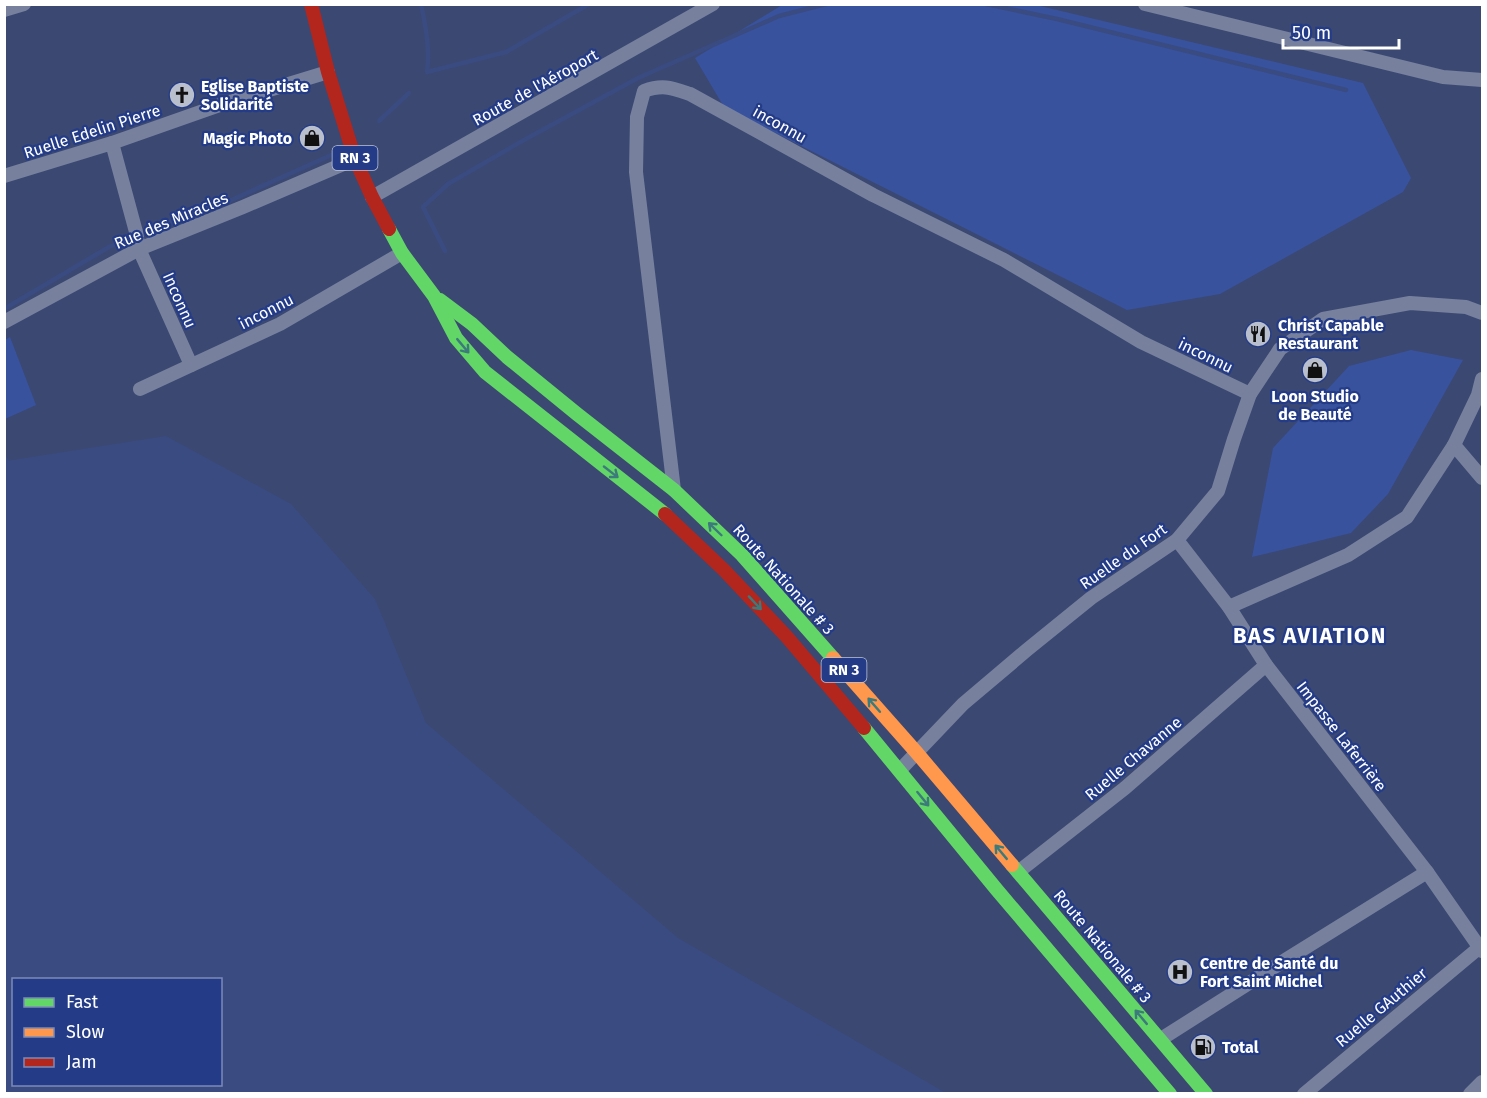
<svg xmlns="http://www.w3.org/2000/svg" width="1487" height="1098" font-family="'Fira Sans',sans-serif">
	<style>
		.green { fill: #38529e }
		.water { fill: #394b81; fill-rule: evenodd }
		.lines { fill: none; stroke-linecap: round; stroke-linejoin: round }
		.stream { stroke: #394b81; stroke-width: 4.5 }
		.street { stroke: #77819e; stroke-width: 14 }
		.fast { stroke: #63d668; stroke-width: 14 }
		.slow { stroke: #ff974d; stroke-width: 14 }
		.jam { stroke: #b3261e; stroke-width: 14 }
		.oneway { stroke: #3d7a7b }
		.labels { text-anchor: middle; stroke-width: 4.5; stroke-linejoin: round; paint-order: stroke }
		.shield { fill: #243c88; stroke: #bdc4db; stroke-width: 1.5 }
		.shield-label { font-size: 15px; font-weight: bold; fill: #fff }
		.poi-label { font-size: 16px; font-weight: bold; fill: #fff; stroke: #243c88; text-anchor: start }
		.street-label { font-size: 16px; fill: #fff; stroke: #243c88 }
		.district-label { font-size: 22px; font-weight: bold; letter-spacing: 1.5px; fill: #fff; stroke: #243c88 }
	</style>
	<rect width="100%" height="100%" fill="#3b4872"/>
	<!-- green -->
	<g class="green">
		<polygon points="782,5 1036,5 1363,83 1411,178 1403,192 1220,294 1127,310 724,107 695,58"/>
		<polygon points="10,337 36,405 5,419 5,340"/>
		<polygon points="1411,350 1463,360 1388,494 1351,533 1252,557 1273,448 1349,366"/>
	</g>
	<!-- water -->
	<path class="water" d="M166 436 291 504 375 599 426 723 678 938 946 1093H5V463L6 461ZM14 980H220V1084H14Z"/>
	<g class="lines">
		<!-- stream -->
		<g class="stream">
			<path d="M421 4C426 28 430 49 427 72L506 52 589 4"/>
			<polyline points="986,4 1057,19 1346,90"/>
			<polyline points="379,121 409,93"/>
			<polyline points="445,251 423,207 448,184 524,140 638,78 779,16 826,4"/>
			<polyline points="4,309 109,247 166,223 227,202 338,152"/>
			<polyline points="4,457 6,461"/>
		</g>
		<!-- street -->
		<g class="street">
			<polyline points="1145,4 1443,77 1482,80"/>
			<polyline points="4,10 24,4"/>
			<polyline points="112,143 136,232 139,249 191,365"/>
			<polyline points="4,176 112,143 220,105 328,72"/>
			<polyline points="372,197 713,4"/>
			<polyline points="4,322 139,249 243,207 355,159"/>
			<polyline points="140,389 280,324 402,253"/>
			<polyline points="1454,445 1482,478"/>
			<path d="M674 490 636 172 637 117 644 91C663 84 672 88 690 94L873 195 1004 260 1141 342 1250 394"/>
			<polyline points="1177,540 1229,607 1266,665 1427,872 1482,951"/>
			<polyline points="1229,607 1348,555 1407,517 1454,445 1478,395 1482,379"/>
			<polyline points="900,770 963,704 1028,649 1091,598 1177,540 1218,491 1234,439 1250,394 1280,349 1323,319 1410,303 1466,307 1482,313"/>
			<polyline points="1018,872 1125,788 1266,665"/>
			<polyline points="1161,1039 1287,959 1427,872"/>
			<polyline points="1304,1094 1480,947"/>
			<polyline points="1470,1094 1482,1082"/>
		</g>
		<!-- fast -->
		<g class="fast">
			<polyline points="389,229 402,253 434,296 456,338 485,372 665,514"/>
			<polyline points="440,300 472,324 507,357 577,414 674,490 742,555 833,658"/>
			<polyline points="864,728 997,890 1170,1094"/>
			<polyline points="1012,865 1206,1094"/>
		</g>
		<!-- slow -->
		<polyline class="slow" points="833,658 917,753 1012,865"/>
		<!-- jam -->
		<g class="jam">
			<polyline points="311,4 328,72 355,159 372,197 389,229"/>
			<polyline points="665,514 724,570 787,637 864,728"/>
		</g>
	</g>
	<!-- one-way arrows -->
	<defs><path id="oneway-shaft" d="M-6 0H5M1.5-3L5.5 0L1.5 3" fill="none" stroke-width="1.6" stroke-linecap="round" stroke-linejoin="round" transform="scale(1.5)"/></defs>
	<g class="oneway">
		<use href="#oneway-shaft" transform="translate(463 346) rotate(50)"/>
		<use href="#oneway-shaft" transform="translate(611 472) rotate(38)"/>
		<use href="#oneway-shaft" transform="translate(715 529) rotate(-136)"/>
		<use href="#oneway-shaft" transform="translate(755 603) rotate(47)"/>
		<use href="#oneway-shaft" transform="translate(874 705) rotate(-131)"/>
		<use href="#oneway-shaft" transform="translate(923 799) rotate(51)"/>
		<use href="#oneway-shaft" transform="translate(1001 852) rotate(-130)"/>
		<use href="#oneway-shaft" transform="translate(1141 1017) rotate(-130)"/>
	</g>
	<!-- icons -->
	<defs>
		<g id="church-disc" transform="scale(1.35)"><circle r="9.5" fill="#babfce" stroke="#243c88"/><path d="M-1.2-6h2.4v3.5h3.3v2.4h-3.3V6h-2.4V-.1h-3.3v-2.4h3.3Z" fill="#111"/></g>
		<g id="shop-disc" transform="scale(1.35)"><circle r="9.5" fill="#babfce" stroke="#243c88"/><path d="M-5-2.5h2.3a2.7 3.5 0 0 1 5.4 0H5L5.5 6h-11ZM-1.5-2.5h3a1.5 2.3 0 0 0-3 0Z" fill="#111"/></g>
		<g id="restaurant-disc" transform="scale(1.35)"><circle r="9.5" fill="#babfce" stroke="#243c88"/><path d="M-5-6h1v4h1v-4h1v4h1v-4h1v5L-1.5 .5V6h-2V.5L-5-1ZM5-6V6H3V1.5H1.5Q1.5-4 5-6Z" fill="#111"/></g>
		<g id="hospital-disc" transform="scale(1.35)"><circle r="9.5" fill="#babfce" stroke="#243c88"/><path d="M-5-5h3v3.5h4V-5h3V5h-3V1.5h-4V5h-3Z" fill="#111"/></g>
		<g id="fuel-disc" transform="scale(1.35)"><circle r="9.5" fill="#babfce" stroke="#243c88"/><path d="M-5.5-6h7V0h2V4h1.3V-2.5L3-4.5l.8-.8L6-3V5H2.5V1h-1V6h-7ZM-4.2-4.7v3.2H.2V-4.7Z" fill="#111"/></g>
	</defs>
	<g fill-rule="evenodd">
		<use href="#church-disc" x="182" y="95"/>
		<use href="#shop-disc" x="312" y="138"/>
		<use href="#restaurant-disc" x="1258" y="334"/>
		<use href="#shop-disc" x="1315" y="370"/>
		<use href="#hospital-disc" x="1180" y="972"/>
		<use href="#fuel-disc" x="1203" y="1047"/>
	</g>
	<g class="labels">
		<!-- shield labels -->
		<g class="shield">
			<rect x="332.5" y="146" width="45" height="24" rx="4.5"/>
			<rect x="821.5" y="658" width="45" height="24" rx="4.5"/>
		</g>
		<g class="shield-label">
			<text x="355" y="163">RN 3</text>
			<text x="844" y="675">RN 3</text>
		</g>
		<!-- poi labels -->
		<g class="poi-label">
			<text x="201" y="92">Eglise Baptiste<tspan x="201" dy="18">Solidarité</tspan></text>
			<text x="292" y="144" text-anchor="end">Magic Photo</text>
			<text x="1278" y="331">Christ Capable<tspan x="1278" dy="18">Restaurant</tspan></text>
			<text x="1315" y="402" text-anchor="middle">Loon Studio<tspan x="1315" dy="18">de Beauté</tspan></text>
			<text x="1200" y="969">Centre de Santé du<tspan x="1200" dy="18">Fort Saint Michel</tspan></text>
			<text x="1222" y="1053">Total</text>
		</g>
		<!-- street labels -->
		<g class="street-label">
			<text transform="translate(535 87) rotate(-29)" y="6">Route de l'Aéroport</text>
			<text transform="translate(780 124) rotate(29)" y="6">inconnu</text>
			<text transform="translate(92 131) rotate(-18)" y="6">Ruelle Edelin Pierre</text>
			<text transform="translate(171 220) rotate(-23)" y="6">Rue des Miracles</text>
			<text transform="translate(180 300) rotate(66)" y="6">Inconnu</text>
			<text transform="translate(266 311) rotate(-27)" y="6">inconnu</text>
			<text transform="translate(1206 355) rotate(26)" y="6">inconnu</text>
			<text transform="translate(1123 556) rotate(-35)" y="6">Ruelle du Fort</text>
			<text transform="translate(784 579) rotate(48)" y="6">Route Nationale # 3</text>
			<text transform="translate(1342 736) rotate(52)" y="6">Impasse Laferrière</text>
			<text transform="translate(1133 758) rotate(-40)" y="6">Ruelle Chavanne</text>
			<text transform="translate(1103 946) rotate(50)" y="6">Route Nationale # 3</text>
			<text transform="translate(1381 1007) rotate(-40)" y="6">Ruelle GAuthier</text>
		</g>
		<!-- district labels -->
		<g class="district-label">
			<text x="1310" y="643">BAS AVIATION</text>
		</g>
	</g>
	<!-- border -->
	<rect width="1487" height="1098" fill="none" stroke="#ffffff" stroke-width="12"/>
	<!-- legend -->
	<rect x="12" y="978" width="210" height="108" fill="#243c88" stroke="#7c8ab8" stroke-width="1.5"/>
	<rect x="24" y="998" width="30" height="9" fill="#63d668" stroke="#7c8ab8" stroke-width="1.5"/>
	<text x="66" y="1008" font-size="18" fill="#ffffff">Fast</text>
	<rect x="24" y="1028" width="30" height="9" fill="#ff974d" stroke="#7c8ab8" stroke-width="1.5"/>
	<text x="66" y="1038" font-size="18" fill="#ffffff">Slow</text>
	<rect x="24" y="1058" width="30" height="9" fill="#b3261e" stroke="#7c8ab8" stroke-width="1.5"/>
	<text x="66" y="1068" font-size="18" fill="#ffffff">Jam</text>
	<!-- scale -->
	<path d="M1283 39v9h116v-9" fill="none" stroke="#ffffff" stroke-width="3"/>
	<text x="1292" y="39" font-size="18" fill="#ffffff" stroke="#243c88" stroke-width="4.5" paint-order="stroke">50 m</text>
</svg>
